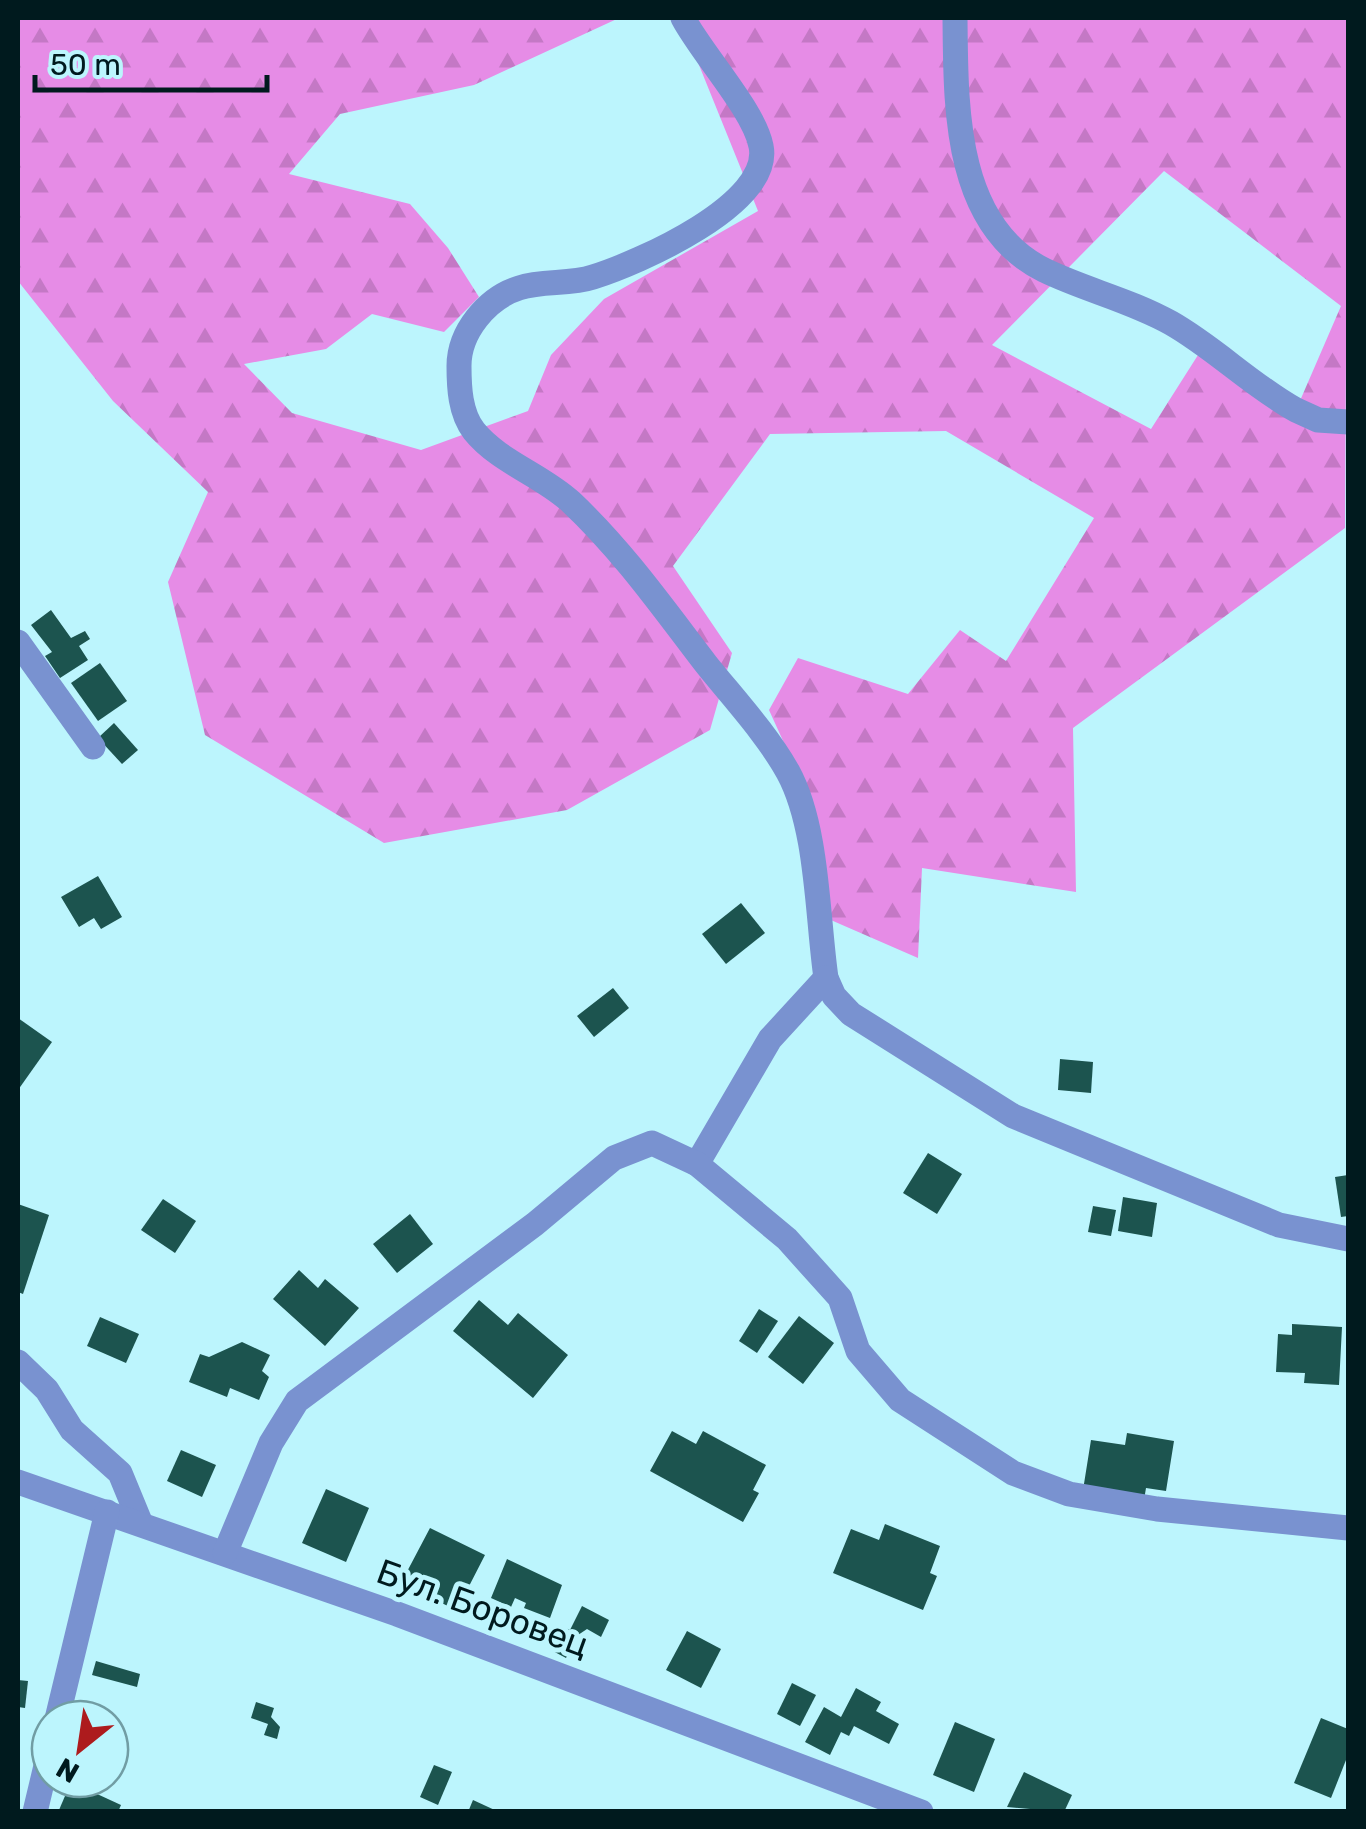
<svg xmlns="http://www.w3.org/2000/svg" width="1366" height="1829" font-family="Rubik,sans-serif">
	<style>
		.forest { fill: url(#forest-firs); fill-rule: evenodd }
		.building { fill: #1c544f }
		.lines { fill: none; stroke-linecap: round; stroke-linejoin: round }
		.minor { stroke: #7992d0; stroke-width: 25 }
		.labels { text-anchor: middle; stroke-width: 10; stroke-linejoin: round; paint-order: stroke }
		.street-label { font-size: 35px; fill: #001a1e; stroke: #bcf5fd }
	</style>
	<defs>
		<pattern id="forest-firs" width="22" height="20" patternUnits="userSpaceOnUse" patternTransform="scale(2.5)"><rect width="22" height="20" fill="#e68ce6"/><path d="M5 1l3.5 6h-7zM16 11l3.5 6h-7z" fill="#c478c5"/></pattern>
	</defs>
	<rect width="100%" height="100%" fill="#bcf5fd"/>
	<!-- forest -->
	<path class="forest" d="M18 18H619L474 85 340 114 289 174 410 204 448 248 479 297 444 332 372 314 326 349 244 364 292 413 421 450 528 411 551 355 604 299 758 211 680 18H1348L1345 528 1073 728 1076 892 922 868 918 958 817 914 799 776 769 710 798 658 908 694 960 630 1006 661 1094 518 946 431 770 434 673 566 732 653 710 730 567 810 384 843 205 735 168 582 208 492 113 401 18 281ZM1164 171 1341 306 1296 410 1205 344 1151 429 992 345Z"/>
	<!-- building -->
	<g class="building">
		<polygon points="51,610 71,638 85,631 90,639 79,646 88,660 60,678 45,656 52,652 31,625"/>
		<polygon points="100,663 127,701 98,721 71,683"/>
		<polygon points="114,723 138,750 122,764 98,738"/>
		<polygon points="98,876 122,917 101,929 94,918 79,927 61,897"/>
		<polygon points="741,903 765,933 726,964 702,934"/>
		<polygon points="613,988 629,1008 594,1037 577,1016"/>
		<polygon points="18,1018 52,1042 18,1090"/>
		<polygon points="1060,1059 1093,1062 1091,1093 1058,1090"/>
		<polygon points="928,1153 962,1174 937,1214 903,1193"/>
		<polygon points="1348,1175 1348,1216 1341,1217 1335,1177"/>
		<polygon points="1123,1197 1157,1203 1152,1237 1118,1231"/>
		<polygon points="163,1199 196,1221 175,1253 141,1230"/>
		<polygon points="18,1204 49,1215 23,1294 18,1292"/>
		<polygon points="1093,1206 1116,1210 1111,1236 1088,1232"/>
		<polygon points="410,1214 433,1244 397,1273 373,1244"/>
		<polygon points="299,1270 318,1288 325,1279 359,1308 325,1346 273,1299"/>
		<polygon points="479,1300 508,1325 518,1313 568,1355 533,1398 453,1331"/>
		<polygon points="759,1309 778,1321 757,1353 739,1341"/>
		<polygon points="799,1316 834,1343 803,1384 768,1357"/>
		<polygon points="100,1317 139,1334 126,1363 87,1346"/>
		<polygon points="1292,1324 1342,1327 1339,1385 1304,1383 1305,1373 1276,1372 1278,1334 1292,1335"/>
		<polygon points="242,1342 270,1355 262,1371 269,1377 259,1400 230,1388 227,1397 189,1382 200,1354 209,1357"/>
		<polygon points="672,1431 696,1444 703,1431 766,1465 753,1490 759,1493 743,1522 650,1471"/>
		<polygon points="1127,1433 1174,1441 1166,1491 1146,1488 1144,1500 1083,1490 1091,1440 1125,1445"/>
		<polygon points="181,1450 216,1465 202,1497 167,1481"/>
		<polygon points="326,1489 369,1508 346,1562 302,1543"/>
		<polygon points="885,1524 940,1546 930,1573 937,1576 923,1610 833,1573 851,1529 879,1540"/>
		<polygon points="430,1528 485,1555 466,1592 473,1596 464,1614 401,1583"/>
		<polygon points="507,1559 562,1585 550,1618 524,1608 526,1603 515,1598 511,1607 491,1598"/>
		<polygon points="582,1606 609,1620 601,1637 587,1629 578,1635 566,1658 549,1649 561,1626 570,1630"/>
		<polygon points="687,1631 721,1649 701,1688 666,1670"/>
		<polygon points="96,1661 140,1674 137,1687 92,1675"/>
		<polygon points="18,1680 28,1681 25,1708 18,1707"/>
		<polygon points="792,1683 816,1695 800,1726 777,1714"/>
		<polygon points="856,1688 881,1702 876,1711 899,1724 889,1744 854,1726 849,1736 841,1732 830,1755 805,1742 824,1707 841,1717"/>
		<polygon points="256,1702 274,1708 271,1717 280,1727 277,1739 264,1735 268,1724 251,1718"/>
		<polygon points="1321,1718 1348,1729 1348,1755 1331,1798 1294,1783"/>
		<polygon points="955,1722 995,1739 974,1792 933,1775"/>
		<polygon points="434,1765 452,1772 438,1805 420,1797"/>
		<polygon points="1024,1772 1072,1795 1064,1812 1007,1807"/>
		<polygon points="71,1782 121,1805 118,1812 59,1810"/>
		<polygon points="473,1800 499,1812 468,1812"/>
	</g>
	<g class="lines">
		<!-- minor -->
		<g class="minor">
			<path d="M683 18C702 54 754 110 761 146 773 204 638 263 593 277 569 285 543 280 519 288 487 298 459 332 459 366 459 387 460 413 474 431 499 462 542 475 571 502 623 551 663 608 706 664 734 699 766 733 788 772 818 827 817 915 826 978"/>
			<path d="M955 18C956 104 953 225 1044 270 1085 290 1130 300 1171 323 1215 348 1251 385 1296 410L1318 420 1348 422"/>
			<polyline points="18,642 93,747"/>
			<polyline points="697,1164 770,1039 826,978 834,996 851,1014 1013,1116 1279,1225 1348,1239"/>
			<polyline points="18,1362 47,1390 72,1430 120,1473 141,1524"/>
			<polyline points="18,1482 397,1614 921,1812"/>
			<polyline points="225,1553 271,1443 297,1401 535,1224 614,1158 652,1143 697,1164 787,1239 840,1298 858,1351 900,1400 1013,1473 1069,1494 1157,1509 1348,1528"/>
			<polyline points="57,1719 107,1512"/>
			<polyline points="35,1812 50,1749"/>
		</g>
	</g>
	<g class="labels">
		<!-- street labels -->
		<g class="street-label">
			<text transform="translate(483 1608) rotate(20)" y="12">Бул. Боровец</text>
		</g>
	</g>
	<!-- border -->
	<rect width="1366" height="1829" fill="none" stroke="#001a1e" stroke-width="40"/>
	<!-- north arrow -->
	<g transform="translate(80 1749) rotate(210)"><circle r="48" fill="#bcf5fd" stroke="#719da4" stroke-width="2.5"/>
	<path d="M0-8L18 38L0 25L-18 38Z" fill="#ad1b1d"/>
	<text y="-15" font-size="28" font-weight="bold" text-anchor="middle" fill="#001a1e">N</text>
	</g>
	<!-- scale -->
	<path d="M35 75v15h232v-15" fill="none" stroke="#001a1e" stroke-width="5"/>
	<text x="50" y="75" font-size="30" fill="#001a1e" stroke="#bcf5fd" stroke-width="8" paint-order="stroke">50 m</text>
</svg>
